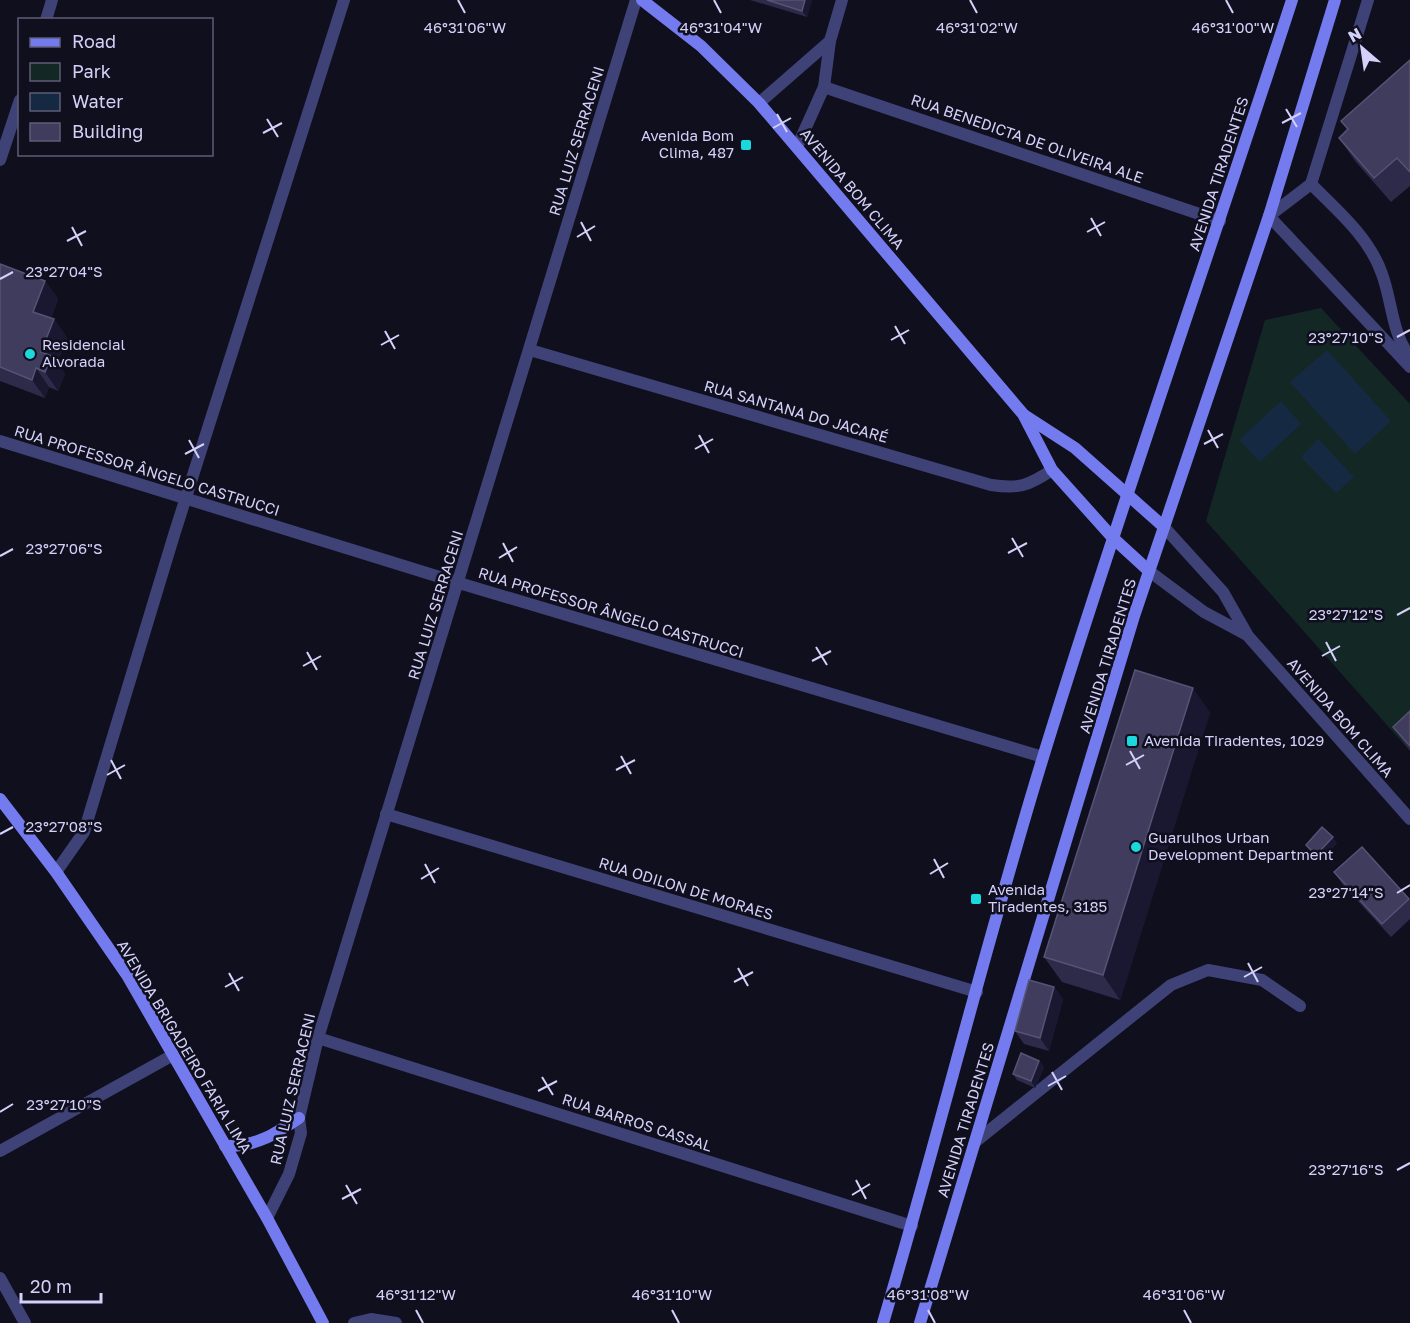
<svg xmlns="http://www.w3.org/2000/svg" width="1410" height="1323" font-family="'Golos Text',sans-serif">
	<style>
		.green { fill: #132725 }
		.water { fill: #152a42 }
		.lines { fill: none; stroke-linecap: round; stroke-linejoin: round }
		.service { stroke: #3f4277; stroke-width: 12 }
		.minor { stroke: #3f4277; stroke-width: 12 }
		.secondary { stroke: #747bee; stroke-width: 12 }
		.wall { fill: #2d2a4a }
		.shaded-wall { fill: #1a1731 }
		.building { fill: #3f3c5d; stroke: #565375; stroke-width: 1.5 }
		.ticks { fill: none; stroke: #d3d1f9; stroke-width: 2 }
		.poi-dot { fill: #1bd8dc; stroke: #100f1e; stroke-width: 2 }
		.labels { text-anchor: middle; stroke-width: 5; stroke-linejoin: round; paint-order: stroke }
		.poi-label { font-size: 15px; fill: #d3d1f9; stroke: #100f1e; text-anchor: start }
		.street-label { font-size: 15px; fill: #d3d1f9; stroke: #100f1e }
		.ticks-label { font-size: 15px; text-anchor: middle; fill: #d3d1f9; stroke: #100f1e; stroke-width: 5; stroke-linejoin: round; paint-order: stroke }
	</style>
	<rect width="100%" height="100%" fill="#100f1e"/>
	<!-- green -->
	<polygon class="green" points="1321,308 1410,404 1410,751 1206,521 1265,320"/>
	<!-- water -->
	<g class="water">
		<polygon points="1327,350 1391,421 1355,454 1290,382"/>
		<polygon points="1281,401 1301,424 1260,462 1239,440"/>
		<polygon points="1318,439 1354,477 1336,493 1301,457"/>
	</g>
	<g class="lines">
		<!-- service -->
		<g class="service">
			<path d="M1311 184C1337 210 1370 238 1382 274 1392 301 1392 334 1410 357"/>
			<polyline points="1269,216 1311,184 1368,0"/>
			<polyline points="975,1142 1171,985 1208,970 1262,980 1300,1006"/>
		</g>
		<!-- minor -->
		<g class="minor">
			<polyline points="46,20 52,0"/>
			<polyline points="824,87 1220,221"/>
			<polyline points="759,103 830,41"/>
			<polyline points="797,147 824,87 830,41 842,0"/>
			<polyline points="0,160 20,100"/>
			<polyline points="1269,216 1410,367"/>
			<path d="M530 350 991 485C1019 489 1028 486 1052 470"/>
			<polyline points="0,441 459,583 1043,757"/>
			<polyline points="1164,527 1223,592 1248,636 1410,819"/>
			<polyline points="1149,571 1204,612 1247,635"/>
			<polyline points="386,814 977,992"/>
			<polyline points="56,872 84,832 174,535 344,0"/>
			<polyline points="318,1038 912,1226"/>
			<polyline points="0,1151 173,1055"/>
			<polyline points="267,1218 289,1174 301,1133 299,1118 318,1038 636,0"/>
			<polyline points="0,1278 25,1323"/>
			<polyline points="354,1323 371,1319 396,1323"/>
		</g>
		<!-- secondary -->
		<g class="secondary">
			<polyline points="642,0 701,46 759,103 1023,414 1052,470 1113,538 1149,571"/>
			<polyline points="1024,415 1075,448 1164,527"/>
			<polyline points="0,799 56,872 127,975 267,1218 323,1323"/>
			<path d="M225 1146C256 1147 275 1134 299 1118"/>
			<path d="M883 1323C939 1134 986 942 1044 754 1122 501 1210 252 1292 0"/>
			<polyline points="920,1323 1134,616 1269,216 1335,0"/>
		</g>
	</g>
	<!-- wall -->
	<g class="wall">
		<polygon points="750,0 812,0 807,17"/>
		<polygon points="1410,60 1410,186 1391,202 1356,162 1339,138 1348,130 1341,121"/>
		<polygon points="0,265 45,281 58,299 51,318 54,319 67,338 57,363 65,374 58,391 49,387 45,398 0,381"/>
		<polygon points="1410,711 1410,751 1393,727"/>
		<polygon points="1210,712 1120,1000 1062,982 1044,957"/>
		<polygon points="1337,843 1321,861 1310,851 1306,845"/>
		<polygon points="1362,847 1410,900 1410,919 1391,937 1343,885 1334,872"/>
		<polygon points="1054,987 1063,999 1049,1051 1024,1044 1015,1031"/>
		<polygon points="1039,1061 1044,1067 1035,1088 1017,1080 1013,1074"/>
	</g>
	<!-- shaded-wall -->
	<g class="shaded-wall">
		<polygon points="805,0 812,0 807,17 802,11"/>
		<polygon points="45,281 58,299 46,331 33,312"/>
		<polygon points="54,319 67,338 57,363 65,374 58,391 45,372 41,352"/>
		<polygon points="36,368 49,387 45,398 32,380"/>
		<polygon points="1193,688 1210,712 1120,1000 1103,975"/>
		<polygon points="1333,837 1337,843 1321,861 1316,855"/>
		<polygon points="1054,987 1063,999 1049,1051 1040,1038"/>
		<polygon points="1039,1061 1044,1067 1035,1088 1031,1081"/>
	</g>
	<!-- building -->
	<g class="building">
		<polygon points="767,0 805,0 802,11"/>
		<polygon points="1410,60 1410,172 1397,158 1374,178 1339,138 1348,129 1341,121"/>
		<polygon points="0,264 45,281 33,312 54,319 41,352 52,356 45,372 36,368 32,380 0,367"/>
		<polygon points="1135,670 1193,688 1103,975 1044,957"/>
		<polygon points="1410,711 1410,746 1393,727"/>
		<polygon points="1322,827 1333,837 1316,855 1306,845"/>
		<polygon points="1362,847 1409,899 1382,924 1334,872"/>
		<polygon points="1029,980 1054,987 1040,1038 1015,1031"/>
		<polygon points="1021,1053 1039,1061 1031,1081 1013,1074"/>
	</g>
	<!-- ticks -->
	<path class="ticks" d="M458 0 465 13M714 0 721 13M970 0 977 13M1226 0 1233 13M1286 109 1297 127M777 114 787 132M267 119 278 137M1282 123 1301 113M773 128 791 118M263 133 282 123M1091 218 1101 236M581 222 591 241M72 227 82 246M1087 232 1105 222M577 237 595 226M67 241 86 231M0 279 13 272M895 326 905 344M385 331 395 349M1397 337 1410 330M891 340 909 330M381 345 399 335M1208 430 1218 448M699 435 709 453M189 440 199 458M1204 444 1223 434M695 449 713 439M185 454 204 444M1012 538 1023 557M503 543 513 562M1008 553 1027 543M0 556 13 549M499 558 517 547M1397 615 1410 608M1326 642 1336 661M816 647 827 665M307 652 317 670M1322 656 1340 646M812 661 831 651M303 666 321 656M1130 751 1140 769M621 756 631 774M111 760 121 779M1126 765 1144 755M616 770 635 760M107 775 125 765M0 834 13 827M934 859 944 878M425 864 435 883M930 874 948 863M421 879 439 868M1397 893 1410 885M1248 963 1258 982M738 968 748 986M229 973 239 991M1244 977 1262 967M734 982 753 972M225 987 243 977M1052 1072 1062 1090M542 1077 553 1095M1048 1086 1066 1076M538 1091 557 1081M0 1112 13 1104M1397 1170 1410 1163M856 1180 866 1199M346 1185 357 1204M852 1195 870 1184M342 1199 361 1189M416 1310 423 1323M672 1310 679 1323M928 1310 935 1323M1184 1310 1191 1323"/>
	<!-- markers -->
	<g class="poi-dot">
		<rect x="740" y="139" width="12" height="12" rx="3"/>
		<circle cx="30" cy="354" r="6"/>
		<rect x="1126" y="735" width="12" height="12" rx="3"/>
		<circle cx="1136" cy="847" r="6"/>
		<rect x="970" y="893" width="12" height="12" rx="3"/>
	</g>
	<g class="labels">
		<!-- poi labels -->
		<g class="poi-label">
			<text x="734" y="141" text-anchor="end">Avenida Bom<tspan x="734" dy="17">Clima, 487</tspan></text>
			<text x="42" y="350">Residencial<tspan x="42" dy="17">Alvorada</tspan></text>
			<text x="1144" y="746">Avenida Tiradentes, 1029</text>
			<text x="1148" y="843">Guarulhos Urban<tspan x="1148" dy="17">Development Department</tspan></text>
			<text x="988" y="895">Avenida<tspan x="988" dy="17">Tiradentes, 3185</tspan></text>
		</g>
		<!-- street labels -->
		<g class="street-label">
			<text transform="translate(1027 139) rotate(19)" y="5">RUA BENEDICTA DE OLIVEIRA ALE</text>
			<text transform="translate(577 141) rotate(-73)" y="5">RUA LUIZ SERRACENI</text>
			<text transform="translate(1219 174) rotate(-72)" y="5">AVENIDA TIRADENTES</text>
			<text transform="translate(852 189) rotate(50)" y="5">AVENIDA BOM CLIMA</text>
			<text transform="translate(796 412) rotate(16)" y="5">RUA SANTANA DO JACARÉ</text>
			<text transform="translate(147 471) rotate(17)" y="5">RUA PROFESSOR ÂNGELO CASTRUCCI</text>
			<text transform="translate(436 605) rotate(-73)" y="5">RUA LUIZ SERRACENI</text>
			<text transform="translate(611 613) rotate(17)" y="5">RUA PROFESSOR ÂNGELO CASTRUCCI</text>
			<text transform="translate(1108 656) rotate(-73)" y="5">AVENIDA TIRADENTES</text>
			<text transform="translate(1340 718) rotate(49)" y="5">AVENIDA BOM CLIMA</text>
			<text transform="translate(686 889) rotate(17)" y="5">RUA ODILON DE MORAES</text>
			<text transform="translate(184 1047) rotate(59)" y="5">AVENIDA BRIGADEIRO FARIA LIMA</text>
			<text transform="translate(293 1089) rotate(-77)" y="5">RUA LUIZ SERRACENI</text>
			<text transform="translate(966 1120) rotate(-73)" y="5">AVENIDA TIRADENTES</text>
			<text transform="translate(637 1123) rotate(18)" y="5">RUA BARROS CASSAL</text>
		</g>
	</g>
	<g class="ticks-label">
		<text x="465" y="33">46°31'06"W</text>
		<text x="721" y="33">46°31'04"W</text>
		<text x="977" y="33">46°31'02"W</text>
		<text x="1233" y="33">46°31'00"W</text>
		<text x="64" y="277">23°27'04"S</text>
		<text x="1346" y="343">23°27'10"S</text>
		<text x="64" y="554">23°27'06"S</text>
		<text x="1346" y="620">23°27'12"S</text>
		<text x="64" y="832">23°27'08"S</text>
		<text x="1346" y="898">23°27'14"S</text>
		<text x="64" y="1110">23°27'10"S</text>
		<text x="1346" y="1175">23°27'16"S</text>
		<text x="416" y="1300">46°31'12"W</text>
		<text x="672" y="1300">46°31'10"W</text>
		<text x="928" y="1300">46°31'08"W</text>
		<text x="1184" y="1300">46°31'06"W</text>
	</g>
	<!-- legend -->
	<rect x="18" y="18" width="195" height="138" fill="#100f1e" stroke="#5e5d76" stroke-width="1.5"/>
	<rect x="30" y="38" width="30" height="9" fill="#747bee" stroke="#5e5d76" stroke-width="1.5"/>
	<text x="72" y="48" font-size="18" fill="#d3d1f9">Road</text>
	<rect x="30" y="63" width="30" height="18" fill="#132725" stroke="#5e5d76" stroke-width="1.5"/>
	<text x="72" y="78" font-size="18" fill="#d3d1f9">Park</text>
	<rect x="30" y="93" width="30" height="18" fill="#152a42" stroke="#5e5d76" stroke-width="1.5"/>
	<text x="72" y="108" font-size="18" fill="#d3d1f9">Water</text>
	<rect x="30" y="123" width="30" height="18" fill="#3f3c5d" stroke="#5e5d76" stroke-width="1.5"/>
	<text x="72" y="138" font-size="18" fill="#d3d1f9">Building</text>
	<!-- north arrow -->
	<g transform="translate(1362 48) rotate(331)" stroke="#100f1e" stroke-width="4.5" paint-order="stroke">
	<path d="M0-4.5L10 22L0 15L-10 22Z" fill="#d3d1f9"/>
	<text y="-9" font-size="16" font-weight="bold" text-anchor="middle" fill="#d3d1f9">N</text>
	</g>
	<!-- scale -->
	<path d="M21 1293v9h80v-9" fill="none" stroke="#d3d1f9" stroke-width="3"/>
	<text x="30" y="1293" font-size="18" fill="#d3d1f9" stroke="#100f1e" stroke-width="4.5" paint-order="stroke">20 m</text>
</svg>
